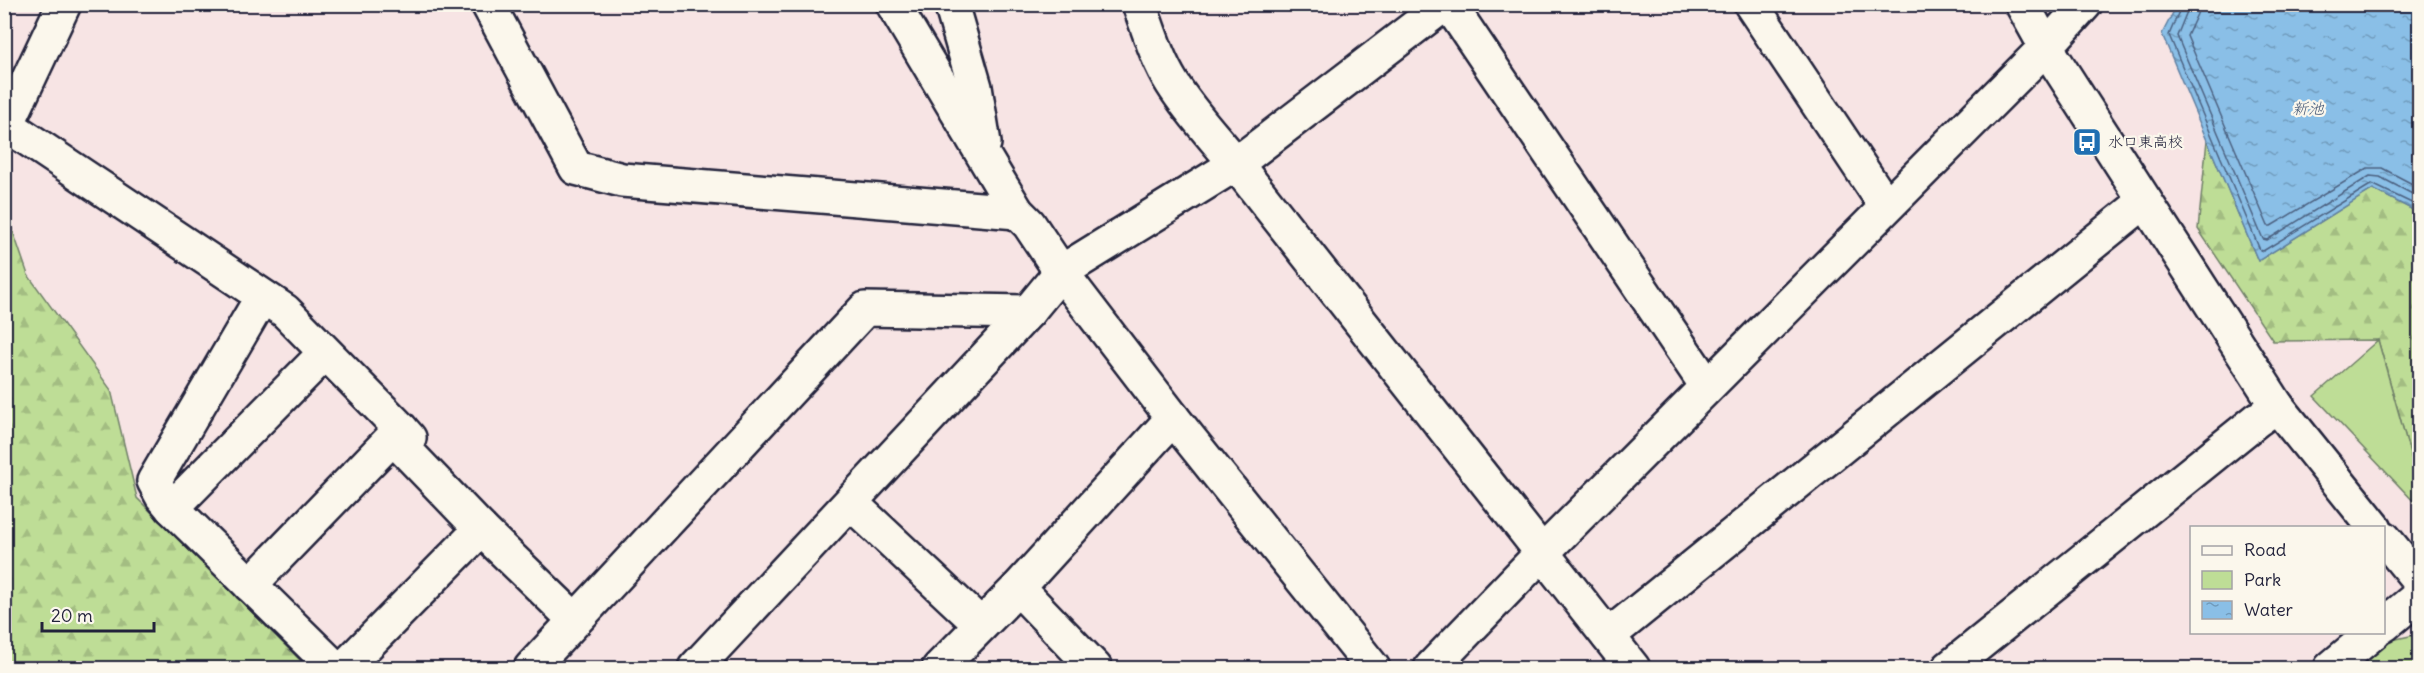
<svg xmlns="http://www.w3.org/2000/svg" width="2424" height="673" font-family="Delius,'Klee One',sans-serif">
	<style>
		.forest { fill: url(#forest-firs); stroke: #708068; stroke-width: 1.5 }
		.park { fill: #bedd96; stroke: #708068; stroke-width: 1.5 }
		.water { fill: url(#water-ripples); stroke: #6080a2; stroke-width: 1.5 }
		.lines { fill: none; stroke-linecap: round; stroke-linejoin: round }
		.shore { stroke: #4c6180; stroke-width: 1.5 }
		.minor-casing { stroke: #22223b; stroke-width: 38 }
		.minor { stroke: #fbf7ec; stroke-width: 33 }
		.labels { text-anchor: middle; stroke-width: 4.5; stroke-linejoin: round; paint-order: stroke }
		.poi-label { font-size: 15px; fill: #22223b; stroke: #fbf7ec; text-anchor: start }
		.water-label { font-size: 16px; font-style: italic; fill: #465977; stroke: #fbf7ec }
	</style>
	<defs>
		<pattern id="forest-firs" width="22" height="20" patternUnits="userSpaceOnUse" patternTransform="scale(1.5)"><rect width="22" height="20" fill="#bedd96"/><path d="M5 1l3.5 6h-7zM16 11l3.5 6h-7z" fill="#a3bd82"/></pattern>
		<pattern id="water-ripples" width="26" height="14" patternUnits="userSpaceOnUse" patternTransform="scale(1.5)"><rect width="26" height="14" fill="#8abfe7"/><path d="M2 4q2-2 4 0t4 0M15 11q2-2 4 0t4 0" fill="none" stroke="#709bbc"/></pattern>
	</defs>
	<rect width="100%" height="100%" fill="#f7e4e4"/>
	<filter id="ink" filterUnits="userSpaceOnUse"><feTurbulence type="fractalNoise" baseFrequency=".0167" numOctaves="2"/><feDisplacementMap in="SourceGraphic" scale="12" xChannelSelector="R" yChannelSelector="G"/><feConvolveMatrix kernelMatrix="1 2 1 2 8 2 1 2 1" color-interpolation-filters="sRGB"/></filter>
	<g filter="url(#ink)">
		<!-- forest -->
		<g class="forest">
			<polygon points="2207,140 2258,261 2373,189 2419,213 2419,485 2378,340 2273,341 2198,229"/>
			<polygon points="4,205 28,275 111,390 137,498 308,668 5,668"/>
		</g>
		<!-- park -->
		<g class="park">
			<polygon points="2378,340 2419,485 2419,507 2314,396"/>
			<polygon points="2419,634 2419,668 2357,668 2392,640"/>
		</g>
		<!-- water -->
		<polygon class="water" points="2177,5 2419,5 2419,213 2373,189 2258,261 2162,34"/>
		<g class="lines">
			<!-- shore -->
			<g class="shore">
				<polyline points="2182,4 2169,35 2260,250 2263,251 2372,184 2420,207"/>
				<polyline points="2190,4 2177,36 2263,239 2267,240 2370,176 2380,177 2420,198"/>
				<polyline points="2199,4 2197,14 2187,36 2268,226 2271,226 2368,168 2382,168 2420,188"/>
			</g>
			<!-- minor casing -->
			<g class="minor-casing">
				<g id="minor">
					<polyline points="488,4 576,168 622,180 1017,212"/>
					<polyline points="893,4 1017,212 1029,224 1061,272 1173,418 1373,668"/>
					<polyline points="951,4 975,87 984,143"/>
					<path d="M1139 4C1149 31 1157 59 1172 83 1190 112 1214 137 1236 164L1633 668"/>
					<polyline points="1449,4 1707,386"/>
					<polyline points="1751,4 1886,206"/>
					<polyline points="2022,4 2046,47 2277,406 2375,528"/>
					<polyline points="4,123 285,311 401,429 409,438 405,450 481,529 575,620"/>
					<polyline points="7,125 64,4"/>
					<polyline points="262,297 154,481 162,496 172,508 335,668"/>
					<polyline points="851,503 981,625"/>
					<polyline points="172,508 325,353"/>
					<polyline points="2384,538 2420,582"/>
					<polyline points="250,585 401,429"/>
					<polyline points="1018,588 1173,418"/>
					<polyline points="2384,625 2420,595"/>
					<polyline points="1608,636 2145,201"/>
					<polyline points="344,668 481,529"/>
					<polyline points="531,668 865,309 1028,312 1061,272 1236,164 1445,4"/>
					<polyline points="695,668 1028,312"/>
					<polyline points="939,668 1018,588 1095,668"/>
					<polyline points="1431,668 1543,552 2046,47 2085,4"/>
					<polyline points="1949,668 2257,420 2277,406"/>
					<polyline points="2331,668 2374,632"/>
				</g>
			</g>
			<!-- minor -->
			<use href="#minor" class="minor"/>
		</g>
	</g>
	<!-- icons -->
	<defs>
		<g id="bus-square" transform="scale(1.5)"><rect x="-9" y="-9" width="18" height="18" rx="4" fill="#1f6fb2" stroke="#fbf7ec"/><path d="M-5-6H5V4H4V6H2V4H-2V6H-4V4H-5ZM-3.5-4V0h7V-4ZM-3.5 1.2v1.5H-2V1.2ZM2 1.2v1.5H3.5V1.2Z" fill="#fff"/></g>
	</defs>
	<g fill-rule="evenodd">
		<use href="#bus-square" x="2087" y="142"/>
	</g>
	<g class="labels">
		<!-- poi labels -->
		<g class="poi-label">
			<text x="2108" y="147">水口東高校</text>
		</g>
		<!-- water labels -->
		<g class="water-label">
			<text x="2308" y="114">新池</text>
		</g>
	</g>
	<!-- margin -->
	<rect width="2424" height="673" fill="none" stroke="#fbf7ec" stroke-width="24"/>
	<rect x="12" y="12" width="2400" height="649" fill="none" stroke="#22223b" stroke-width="2" filter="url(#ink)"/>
	<!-- legend -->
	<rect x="2190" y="526" width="195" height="108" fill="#fbf7ec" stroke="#a4a2a5" stroke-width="1.5"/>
	<rect x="2202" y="546" width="30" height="9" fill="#fbf7ec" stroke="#a4a2a5" stroke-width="1.5"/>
	<text x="2244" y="556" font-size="18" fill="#22223b">Road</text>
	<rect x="2202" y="571" width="30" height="18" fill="#bedd96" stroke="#a4a2a5" stroke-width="1.5"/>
	<text x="2244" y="586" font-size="18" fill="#22223b">Park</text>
	<rect x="2202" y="601" width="30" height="18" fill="url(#water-ripples)" stroke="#a4a2a5" stroke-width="1.5"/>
	<text x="2244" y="616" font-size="18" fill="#22223b">Water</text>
	<!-- scale -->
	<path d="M42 622v9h112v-9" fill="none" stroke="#22223b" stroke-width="3"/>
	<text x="51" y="622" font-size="18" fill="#22223b" stroke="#fbf7ec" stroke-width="4.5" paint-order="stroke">20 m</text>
</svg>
